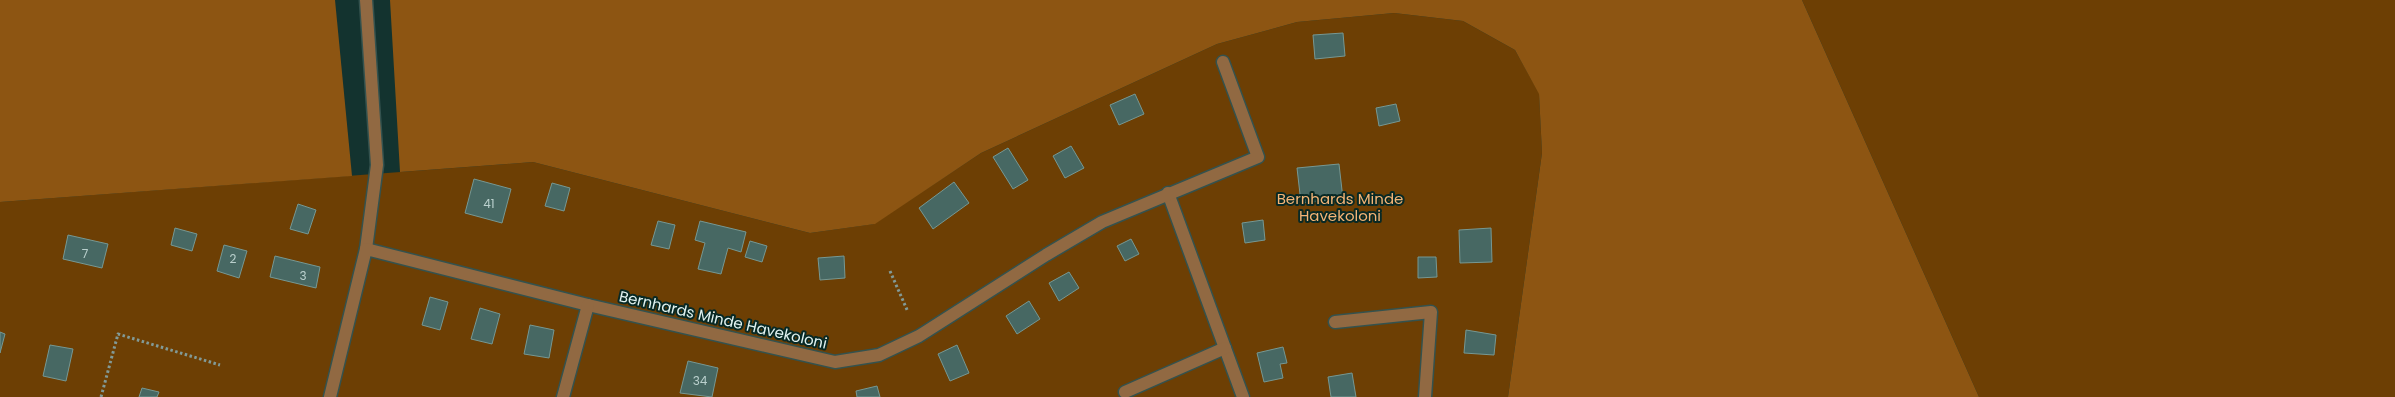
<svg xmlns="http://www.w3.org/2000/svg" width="2395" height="397" font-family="Poppins,sans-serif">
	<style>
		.green { fill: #6d3f04 }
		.forest { fill: #8d5512 }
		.building { fill: #476863; stroke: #769893 }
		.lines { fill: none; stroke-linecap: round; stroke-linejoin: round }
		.lane-casing { stroke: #34524e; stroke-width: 15 }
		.path { stroke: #829a97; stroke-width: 3; stroke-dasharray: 2.5 2.5; stroke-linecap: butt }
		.lane { stroke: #916942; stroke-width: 12 }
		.labels { text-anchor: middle; stroke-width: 4; stroke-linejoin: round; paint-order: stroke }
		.number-label { font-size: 12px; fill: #bad0cd }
		.park-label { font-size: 15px; fill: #f4b476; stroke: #082925 }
		.street-label { font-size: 15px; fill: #e1f2f0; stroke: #082925 }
	</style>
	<rect width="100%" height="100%" fill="#13332f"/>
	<!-- green -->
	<g class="green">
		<polygon points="1802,0 2395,0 2395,397 1979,397"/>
		<polygon points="1394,13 1463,21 1515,50 1539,93 1542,153 1508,397 0,397 0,202 533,162 810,233 874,224 981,153 1217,44 1297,22"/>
	</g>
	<!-- forest -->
	<g class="forest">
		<polygon points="0,0 335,0 352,176 0,202"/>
		<polygon points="390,0 1802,0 1979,397 1508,397 1542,153 1539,94 1515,50 1463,21 1394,13 1297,22 1217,44 981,153 875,224 810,233 533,162 400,172"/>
	</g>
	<!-- building -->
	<g class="building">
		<polygon points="1343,33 1345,56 1315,59 1313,35"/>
		<polygon points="1135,94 1144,114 1119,125 1110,105"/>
		<polygon points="1396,104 1400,121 1379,126 1376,108"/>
		<polygon points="1071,146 1084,168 1065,178 1053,156"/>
		<polygon points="1008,148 1028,180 1013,189 993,157"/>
		<polygon points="1339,164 1343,199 1301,203 1297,168"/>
		<polygon points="474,179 511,189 502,223 465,213"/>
		<polygon points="954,182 969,203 933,229 919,208"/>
		<polygon points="552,183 570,188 564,211 545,206"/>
		<polygon points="298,204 316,210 308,234 290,229"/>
		<polygon points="1263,220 1265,240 1245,243 1242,223"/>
		<polygon points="658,221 675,225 669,249 651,245"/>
		<polygon points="700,221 746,232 741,252 728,248 721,274 698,269 705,243 695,240"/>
		<polygon points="175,228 197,234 192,251 171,245"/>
		<polygon points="1491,228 1492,262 1460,263 1459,230"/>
		<polygon points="68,235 108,244 102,268 63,259"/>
		<polygon points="1131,239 1139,254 1125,261 1117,246"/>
		<polygon points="750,241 767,246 762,262 745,257"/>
		<polygon points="224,245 247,251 239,278 217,271"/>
		<polygon points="275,256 320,267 316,288 270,277"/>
		<polygon points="844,256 845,278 820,280 818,258"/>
		<polygon points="1418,257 1436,257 1437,277 1418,278"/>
		<polygon points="1069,272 1079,288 1059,301 1049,283"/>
		<polygon points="430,297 448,302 440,330 422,325"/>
		<polygon points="1029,301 1040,319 1017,334 1006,316"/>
		<polygon points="480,308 500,314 492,344 471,339"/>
		<polygon points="530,325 554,330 549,358 524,354"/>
		<polygon points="1466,330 1496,335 1494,355 1464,353"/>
		<polygon points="0,332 5,334 0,353"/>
		<polygon points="50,345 73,349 66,381 43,376"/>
		<polygon points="957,345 969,373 950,381 938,354"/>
		<polygon points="1283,347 1287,363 1280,364 1283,378 1264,382 1257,353"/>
		<polygon points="688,361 718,368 712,397 680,393"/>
		<polygon points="1352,373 1356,397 1331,397 1328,377"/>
		<polygon points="877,386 880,397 857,397 856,391"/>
		<polygon points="142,388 159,392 157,397 139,397"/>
	</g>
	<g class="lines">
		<!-- lane casing -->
		<g class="lane-casing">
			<g id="lane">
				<polyline points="1168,193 1243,397"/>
				<polyline points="366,249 377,165 366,0"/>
				<polyline points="1335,322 1431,312 1425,397"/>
				<polyline points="1125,392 1225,348"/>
				<polyline points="330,397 366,249 588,305 835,362 879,355 919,336 1046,255 1102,222 1258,157 1223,62"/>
				<polyline points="563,397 588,305"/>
			</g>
		</g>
		<!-- path -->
		<g class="path">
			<polyline points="890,271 908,312"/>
			<polyline points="101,397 118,334 220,365"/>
		</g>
		<!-- lane -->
		<use href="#lane" class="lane"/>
	</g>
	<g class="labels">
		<!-- number labels -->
		<g class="number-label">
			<text x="489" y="208">41</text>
			<text x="85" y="258">7</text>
			<text x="233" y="263">2</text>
			<text x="303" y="280">3</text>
			<text x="700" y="385">34</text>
		</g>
		<!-- park labels -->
		<g class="park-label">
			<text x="1340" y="204">Bernhards Minde<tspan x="1340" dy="17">Havekoloni</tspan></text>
		</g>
		<!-- street labels -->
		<g class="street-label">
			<text transform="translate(723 320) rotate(13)" y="5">Bernhards Minde Havekoloni</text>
		</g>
	</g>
</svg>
